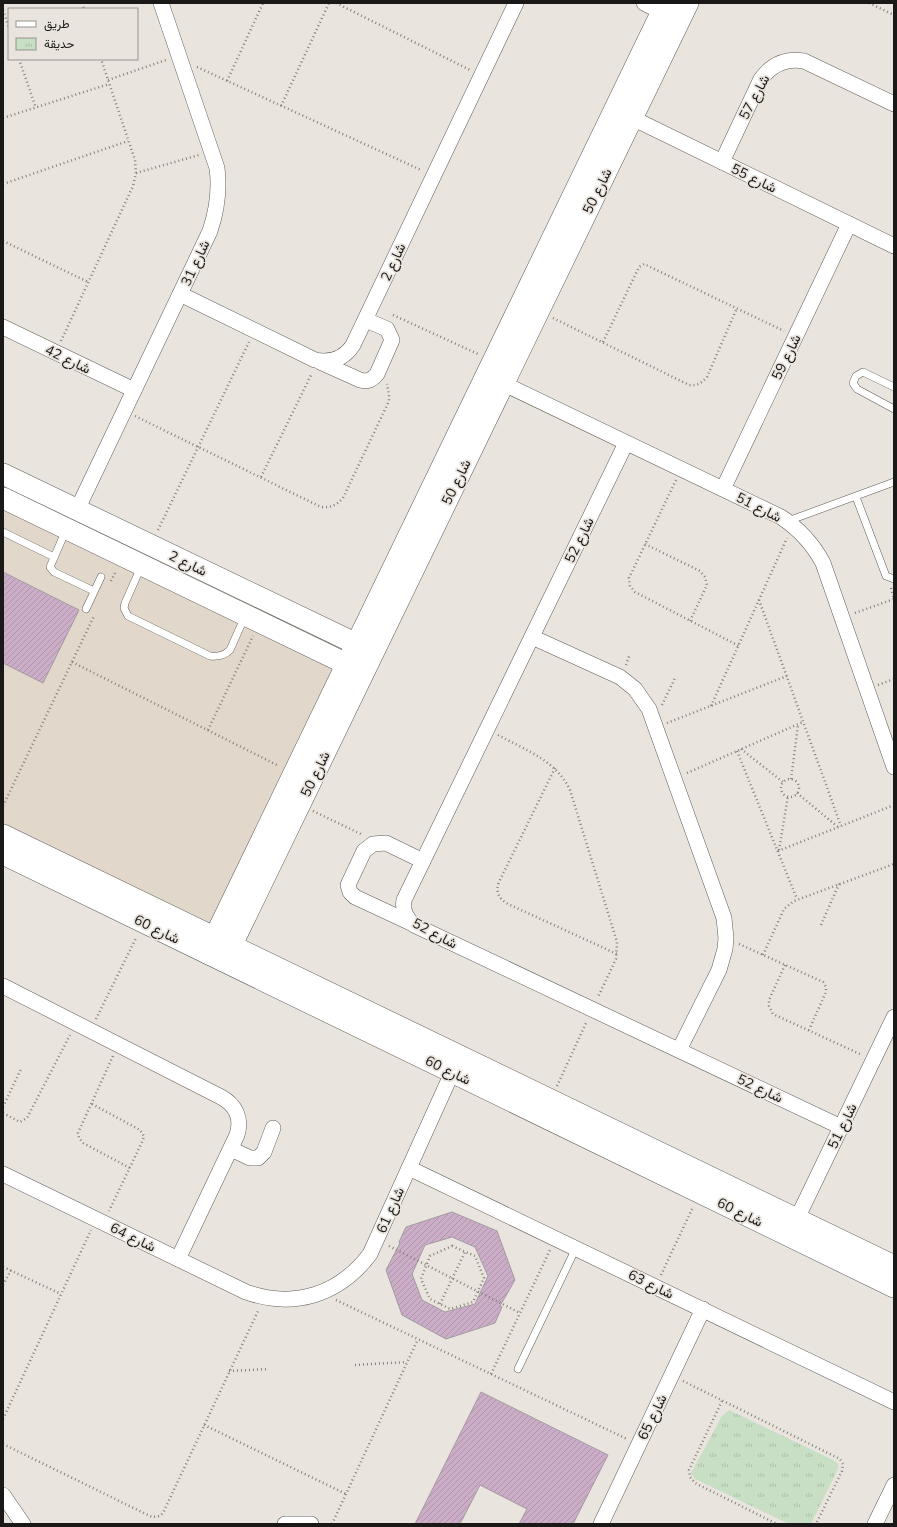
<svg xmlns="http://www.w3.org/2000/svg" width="897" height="1527" font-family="'Nunito Sans',Vazirmatn,sans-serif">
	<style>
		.built { fill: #e2d7cb }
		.park { fill: url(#park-tufts) }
		.building { fill: url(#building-hatch); stroke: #a19ba0; fill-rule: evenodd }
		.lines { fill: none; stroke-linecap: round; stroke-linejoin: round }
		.lane-casing { stroke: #615c57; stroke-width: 8 }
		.street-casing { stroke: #615c57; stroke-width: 16 }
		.secondary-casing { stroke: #615c57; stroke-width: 22 }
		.path { stroke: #84807b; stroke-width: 2.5; stroke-dasharray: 1 3; stroke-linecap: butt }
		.lane { stroke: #fff; stroke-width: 7 }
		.street { stroke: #fff; stroke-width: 15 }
		.secondary { stroke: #fff; stroke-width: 21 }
		.labels { text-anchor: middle; stroke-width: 3.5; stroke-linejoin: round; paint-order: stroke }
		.street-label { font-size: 14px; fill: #1b1917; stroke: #eae4de }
	</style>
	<defs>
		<pattern id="park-tufts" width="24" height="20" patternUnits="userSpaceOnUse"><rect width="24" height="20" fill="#c8dfc5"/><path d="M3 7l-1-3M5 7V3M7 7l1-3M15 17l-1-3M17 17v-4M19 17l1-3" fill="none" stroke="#abbfa8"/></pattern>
		<pattern id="building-hatch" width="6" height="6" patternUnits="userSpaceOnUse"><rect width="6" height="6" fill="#ccadc7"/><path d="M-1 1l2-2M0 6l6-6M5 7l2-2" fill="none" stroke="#af94aa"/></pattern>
	</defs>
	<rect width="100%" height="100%" fill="#eae4de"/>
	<!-- built -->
	<polygon class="built" points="3,486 360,658 219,948 3,845"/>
	<!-- park -->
	<polygon class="park" points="729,1410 833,1460 838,1464 838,1469 811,1524 789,1524 695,1479 691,1473 722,1416"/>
	<!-- building -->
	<g class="building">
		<polygon points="3,572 79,610 43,683 3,663"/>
		<path d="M452 1212 497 1231 515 1280 500 1306 502 1307 495 1323 446 1339 402 1315 386 1270 400 1243 399 1242 406 1227ZM452 1237 475 1247 488 1276 475 1304 445 1312 422 1300 412 1274 425 1245Z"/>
		<polygon points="481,1392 608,1455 573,1524 519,1524 527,1509 480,1485 460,1524 415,1524"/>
	</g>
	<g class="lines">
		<!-- lane casing -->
		<g class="lane-casing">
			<g id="lane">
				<polyline points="894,387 863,372 856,376 853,383 857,389 894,409"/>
				<polyline points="856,497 886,576 894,579"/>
				<polyline points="788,521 894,482"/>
				<polyline points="66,530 50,567 54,572 94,591"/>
				<polyline points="3,532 54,557"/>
				<path d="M141 567 125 603 124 608 128 616 210 656C218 657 224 656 230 650L245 616"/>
				<polyline points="86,609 101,577"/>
				<polyline points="518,1369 576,1248"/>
			</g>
		</g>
		<!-- street casing -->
		<g class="street-casing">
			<g id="street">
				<polyline points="644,3 670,16"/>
				<polyline points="624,114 894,246"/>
				<path d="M722 162 761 79C772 64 786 58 804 61L894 104"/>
				<path d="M180 294 315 360C331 363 344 359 353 345L516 3"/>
				<polyline points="3,327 134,390"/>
				<path d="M320 362 360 380C368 382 372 380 377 374L392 340 387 329 366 320"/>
				<path d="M496 380 781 517C799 529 813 544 823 563L894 767"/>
				<path d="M626 443 404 900C402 910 406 918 414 925L841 1127"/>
				<polyline points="723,489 849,224"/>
				<path d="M77 510 210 231C217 210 220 191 217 168L161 3"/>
				<polyline points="532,637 620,677 635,689 649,709 724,918 726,938 725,949 719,970 679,1050"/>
				<polyline points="413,924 355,897 350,892 348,885 364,851 373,844 386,843 423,861"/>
				<path d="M3 986 221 1097C236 1105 242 1119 237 1135L178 1259"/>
				<polyline points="231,1149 250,1158 258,1158 264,1152 273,1128"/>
				<polyline points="409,1168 894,1402"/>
				<path d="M3 1174 246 1292C294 1309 339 1295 370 1254L456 1064"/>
				<polyline points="793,1227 894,1017"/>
				<polyline points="3,1495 23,1524"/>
				<polyline points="285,1524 311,1524"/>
				<polyline points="601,1524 703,1309"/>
				<polyline points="875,1524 894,1485"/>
			</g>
		</g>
		<!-- secondary casing -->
		<g class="secondary-casing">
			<g id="secondary">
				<polyline points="3,474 369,650"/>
				<polyline points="3,498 359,670"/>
				<polyline points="3,835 894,1266"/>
				<polyline points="3,854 894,1287"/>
				<polyline points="207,953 666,3"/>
				<polyline points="224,961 688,3"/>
			</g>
		</g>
		<!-- path -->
		<g class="path">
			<polyline points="82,3 84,9"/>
			<polyline points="336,3 470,70"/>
			<polyline points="869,3 894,15"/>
			<polyline points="3,10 9,28"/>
			<polyline points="19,59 36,108"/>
			<polyline points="197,67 421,170"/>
			<polyline points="108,80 166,60"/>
			<polyline points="227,81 263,3"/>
			<polyline points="281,106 329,3"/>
			<polyline points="3,118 109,84"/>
			<polyline points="136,173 199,155"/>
			<polyline points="3,184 128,141"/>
			<polyline points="3,241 88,282"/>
			<polyline points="393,315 478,354"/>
			<path d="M553 318 689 385C697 386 702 383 707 377L737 308"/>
			<polyline points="61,341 133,186 136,173 135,160 101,59"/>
			<polyline points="603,342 639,267 644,264 784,331"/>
			<path d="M135 416 321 507C331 508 337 505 343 498L389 401V395L387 384"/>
			<polyline points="261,477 312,373"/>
			<polyline points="676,480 629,578 630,586 635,592 739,646"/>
			<polyline points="158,530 249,342"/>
			<polyline points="645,544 700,571 705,577 707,585 690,621"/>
			<polyline points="111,581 116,571"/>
			<polyline points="891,588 894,599"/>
			<polyline points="759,600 841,826"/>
			<polyline points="855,613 894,599"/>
			<polyline points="72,662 279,766"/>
			<polyline points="626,665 630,654"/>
			<polyline points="878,685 894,679"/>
			<polyline points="662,705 675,678"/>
			<polyline points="711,706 787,538"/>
			<polyline points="667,723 787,676"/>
			<polyline points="208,730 253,636"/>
			<path d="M498 735C525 750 556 760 570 790L617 942 616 959 598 997"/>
			<polyline points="741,749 783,782"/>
			<polyline points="737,751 797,899"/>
			<path d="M555 768 499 882C495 892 499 899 508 904L617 954"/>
			<polyline points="687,773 803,722"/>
			<polyline points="791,779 798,725"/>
			<circle cx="790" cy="788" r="9"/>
			<polyline points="797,793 838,827"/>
			<polyline points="3,806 94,616"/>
			<polyline points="313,811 363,835"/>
			<polyline points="779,850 788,796"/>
			<polyline points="778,851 894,805"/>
			<polyline points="821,925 839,884"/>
			<polyline points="739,944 823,982 826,987 826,992 809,1030"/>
			<polyline points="763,955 784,909 794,901 894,864"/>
			<polyline points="785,965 769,1000 769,1006 773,1014 862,1055"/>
			<polyline points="96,1019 136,938"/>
			<polyline points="113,1056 78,1133 79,1138 83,1143 130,1168"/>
			<polyline points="557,1086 587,1021"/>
			<polyline points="92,1104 140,1130 144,1136 143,1140 109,1211"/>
			<polyline points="3,1107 21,1069"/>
			<polyline points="3,1113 20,1122 27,1118 70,1035"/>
			<polyline points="389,1246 520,1313"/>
			<polygon points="452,1246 475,1256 484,1278 473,1302 450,1309 430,1299 421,1279 430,1256"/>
			<polyline points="3,1267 61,1294"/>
			<polyline points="661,1275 693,1207"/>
			<polyline points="3,1285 11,1270"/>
			<polyline points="336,1300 627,1439"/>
			<polyline points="440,1304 465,1252"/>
			<polyline points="355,1365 407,1362"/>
			<polyline points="229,1371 269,1369"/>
			<polyline points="491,1374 550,1250"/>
			<polyline points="683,1381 840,1459 843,1464 842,1471 816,1524"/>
			<polyline points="722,1401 689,1470 690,1477 695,1483 777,1524"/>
			<polyline points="3,1419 91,1230"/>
			<polyline points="204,1425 346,1494"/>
			<polyline points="3,1444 152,1517 160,1516 163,1513 259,1309"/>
			<polyline points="332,1524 418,1339"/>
		</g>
		<!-- lane -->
		<use href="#lane" class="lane"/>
		<!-- street -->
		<use href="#street" class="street"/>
		<!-- secondary -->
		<use href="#secondary" class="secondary"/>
	</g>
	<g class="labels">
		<!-- street labels -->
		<g class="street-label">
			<text transform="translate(754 97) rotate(-62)" y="5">شارع 57</text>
			<text transform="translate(754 178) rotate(26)" y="5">شارع 55</text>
			<text transform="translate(597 191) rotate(-64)" y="5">شارع 50</text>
			<text transform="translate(393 262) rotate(-65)" y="5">شارع 2</text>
			<text transform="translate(195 263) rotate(-65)" y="5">شارع 31</text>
			<text transform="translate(786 357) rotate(-64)" y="5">شارع 59</text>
			<text transform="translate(68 359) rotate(26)" y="5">شارع 42</text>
			<text transform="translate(456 482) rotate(-64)" y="5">شارع 50</text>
			<text transform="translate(759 507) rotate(27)" y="5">شارع 51</text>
			<text transform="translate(579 540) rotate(-64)" y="5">شارع 52</text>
			<text transform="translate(188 563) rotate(26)" y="5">شارع 2</text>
			<text transform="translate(315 774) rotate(-64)" y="5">شارع 50</text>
			<text transform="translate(157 929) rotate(26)" y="5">شارع 60</text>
			<text transform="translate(435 933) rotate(28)" y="5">شارع 52</text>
			<text transform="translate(448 1070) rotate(26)" y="5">شارع 60</text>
			<text transform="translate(760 1088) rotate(25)" y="5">شارع 52</text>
			<text transform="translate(842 1126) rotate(-64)" y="5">شارع 51</text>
			<text transform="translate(390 1210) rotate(-66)" y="5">شارع 61</text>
			<text transform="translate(740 1212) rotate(26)" y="5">شارع 60</text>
			<text transform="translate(133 1237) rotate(26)" y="5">شارع 64</text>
			<text transform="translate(651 1284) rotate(26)" y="5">شارع 63</text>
			<text transform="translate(652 1417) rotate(-64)" y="5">شارع 65</text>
		</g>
	</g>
	<!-- border -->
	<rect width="897" height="1527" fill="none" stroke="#1b1917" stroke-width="8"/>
	<!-- legend -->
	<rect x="8" y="8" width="130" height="52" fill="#eae4de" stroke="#97938e"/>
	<rect x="16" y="21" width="20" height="6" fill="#ffffff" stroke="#97938e"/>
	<text x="44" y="28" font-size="12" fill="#1b1917">طريق</text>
	<rect x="16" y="38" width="20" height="12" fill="url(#park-tufts)" stroke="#97938e"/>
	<text x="44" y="48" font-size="12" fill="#1b1917">حديقة</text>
</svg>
